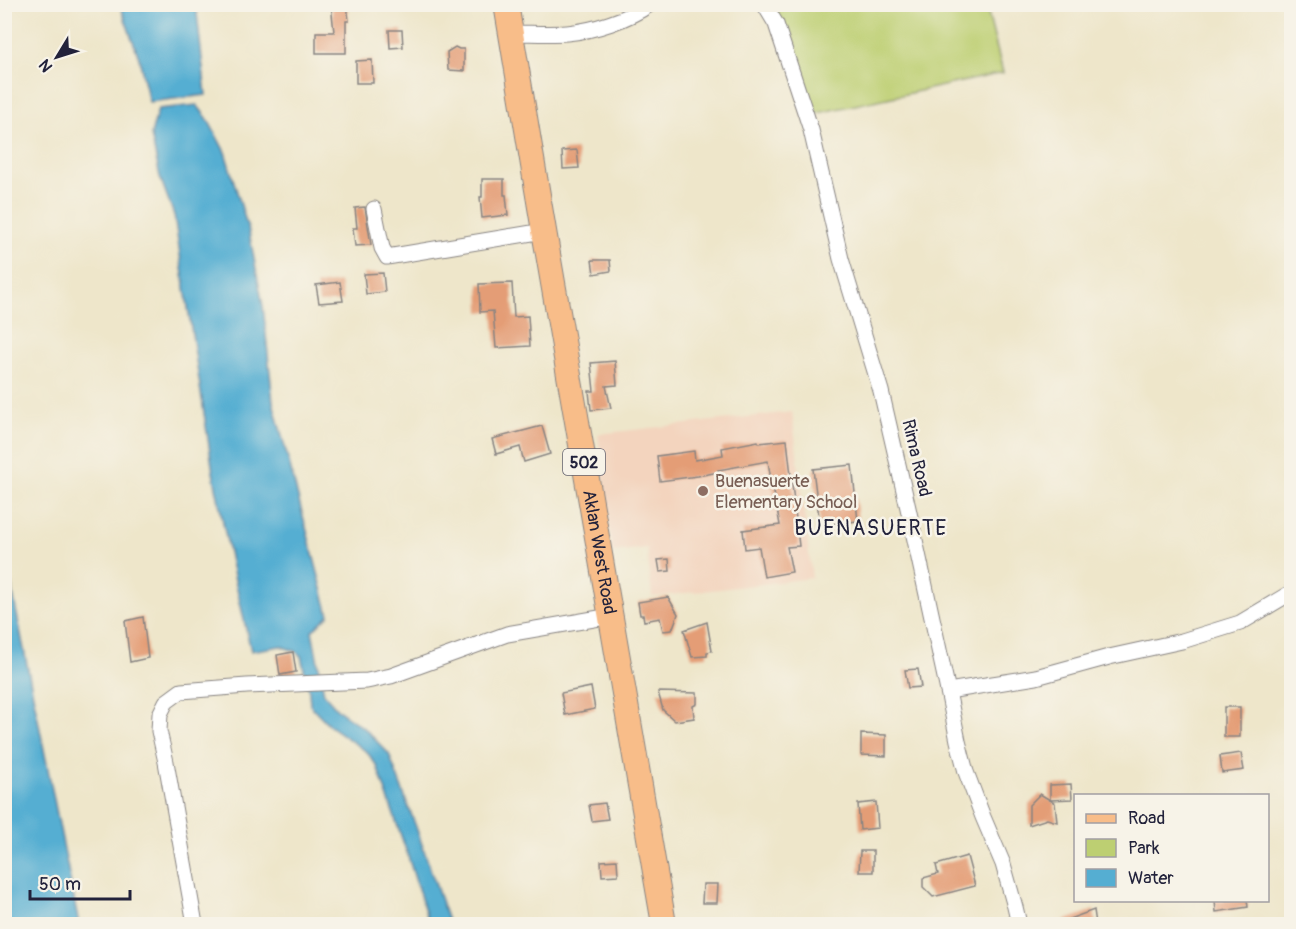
<svg xmlns="http://www.w3.org/2000/svg" width="1296" height="929" font-family="Pangolin,sans-serif">
	<style>
		.built { fill: #f3d4be }
		.green { fill: #bdcf72; stroke: #707856; stroke-width: 1.5 }
		.water { fill: #55aed2; stroke: #3c6886; stroke-width: 1.5 }
		.building { fill: #e49d76 }
		.lines { fill: none; stroke-linecap: round; stroke-linejoin: round }
		.street-casing { stroke: #888482; stroke-width: 17 }
		.primary-casing { stroke: #888482; stroke-width: 26 }
		.street { stroke: #fff; stroke-width: 15 }
		.primary { stroke: #f8bd89; stroke-width: 24 }
		.education-dot { fill: #8d6e63; stroke: #f7f3e8; stroke-width: 2 }
		.labels { text-anchor: middle; stroke-width: 5; stroke-linejoin: round; paint-order: stroke }
		.shield { fill: #f7f3e8; stroke: #62616f; stroke-width: 1.5 }
		.shield-label { font-size: 16px; font-weight: bold; fill: #22223b }
		.street-label { font-size: 18px; fill: #22223b; stroke: #f7f3e8 }
		.education-label { font-size: 18px; fill: #785e54; stroke: #f7f3e8; text-anchor: start }
		.quarter-label { font-size: 21px; letter-spacing: 1.5px; fill: #22223b; stroke: #f7f3e8 }
	</style>
	<rect width="100%" height="100%" fill="#f7f3e8"/>
	<filter id="ink" filterUnits="userSpaceOnUse"><feTurbulence type="fractalNoise" baseFrequency=".0167" numOctaves="2"/><feDisplacementMap in="SourceGraphic" scale="12" xChannelSelector="R" yChannelSelector="G"/><feConvolveMatrix kernelMatrix="1 2 1 2 8 2 1 2 1" color-interpolation-filters="sRGB"/></filter>
	<filter id="wash" filterUnits="userSpaceOnUse"><feTurbulence type="fractalNoise" baseFrequency=".008" numOctaves="4" result="noise"/><feDisplacementMap in="SourceGraphic" scale="24" xChannelSelector="R" yChannelSelector="G"/><feGaussianBlur stdDeviation="1.35" result="paint"/><feColorMatrix in="noise" values="0 0 0 0 0 0 0 0 0 0 0 0 0 0 0 0 0 1.4 0 .05"/><feComposite in="paint" operator="in"/></filter>
	<g filter="url(#wash)">
		<rect width="100%" height="100%" fill="#eee6ca"/>
		<!-- built -->
		<polygon class="built" points="792,412 812,578 652,597 647,548 612,552 598,434"/>
		<!-- green -->
		<polygon class="green" points="772,5 986,5 1003,73 814,114 782,22"/>
		<!-- water -->
		<g class="water">
			<polygon points="120,5 196,5 206,95 149,102 139,58"/>
			<polygon points="197,105 207,118 225,152 249,232 263,306 273,402 329,615 312,631 324,694 338,710 365,729 389,754 416,827 449,924 429,924 407,853 377,766 367,752 330,726 310,705 309,691 301,656 295,651 280,646 251,651 231,562 213,472 174,215 160,177 151,135 158,109"/>
			<polygon points="5,555 79,924 5,924"/>
		</g>
		<g id="blocks">
			<!-- building -->
			<g class="building">
				<polygon points="331,4 347,4 349,21 346,21 346,53 316,53 316,32 334,32"/>
				<polygon points="389,30 402,30 403,47 390,48"/>
				<polygon points="455,47 459,49 464,49 464,71 448,70 447,52"/>
				<polygon points="372,60 373,83 356,83 356,61"/>
				<polygon points="577,150 579,168 563,169 562,151"/>
				<polygon points="482,179 504,179 504,195 506,195 508,215 482,218 480,197 482,197"/>
				<polygon points="365,207 371,245 355,246 353,228 357,228 355,208"/>
				<polygon points="592,260 610,260 611,271 594,274"/>
				<polygon points="383,273 385,292 366,294 364,274"/>
				<polygon points="340,282 343,301 319,303 316,285"/>
				<polygon points="512,283 514,317 528,316 530,346 496,348 493,311 480,312 479,284"/>
				<polygon points="615,361 617,385 606,386 611,408 591,410 589,391 594,391 591,363"/>
				<polygon points="542,426 550,454 524,462 520,447 496,454 492,439"/>
				<polygon points="787,440 799,546 787,547 792,572 764,577 759,547 745,549 743,530 780,525 773,487 772,487 768,461 718,470 719,472 698,476 660,481 657,456 694,451 695,460 723,455 722,448 758,441 759,443"/>
				<polygon points="852,465 858,521 820,525 813,469"/>
				<polygon points="669,559 670,571 660,572 658,560"/>
				<polygon points="668,597 678,614 672,630 663,631 660,618 644,621 643,615 640,615 638,602"/>
				<polygon points="143,617 148,658 130,662 125,621"/>
				<polygon points="707,622 712,651 707,652 707,656 692,657 684,630"/>
				<polygon points="293,652 296,672 280,675 277,655"/>
				<polygon points="918,669 921,687 908,688 905,670"/>
				<polygon points="591,687 595,709 565,715 561,693"/>
				<polygon points="658,692 697,693 697,704 693,706 694,718 675,721 663,710"/>
				<rect x="1224" y="707" width="16" height="30"/>
				<polygon points="861,734 886,735 886,756 861,755"/>
				<polygon points="1241,753 1244,770 1222,773 1220,756"/>
				<polygon points="1071,784 1072,799 1050,800 1050,785"/>
				<polygon points="1040,794 1055,803 1057,822 1047,819 1029,825 1029,805"/>
				<polygon points="876,802 878,828 860,830 858,804"/>
				<polygon points="605,803 608,819 592,821 589,805"/>
				<polygon points="860,851 873,851 873,872 859,872"/>
				<polygon points="967,856 975,886 933,897 923,887 923,878 938,874 936,865"/>
				<polygon points="617,860 618,875 602,876 601,861"/>
				<polygon points="703,884 718,884 717,903 702,903"/>
				<polygon points="1215,900 1247,900 1248,907 1216,912"/>
				<polygon points="1094,910 1096,924 1058,924 1058,923"/>
			</g>
		</g>
	</g>
	<g filter="url(#ink)">
		<use href="#blocks" fill-opacity="0" stroke="#888482" stroke-width="1.5"/>
		<g class="lines">
			<!-- street casing -->
			<g class="street-casing">
				<g id="street">
					<polyline points="764,4 776,24 811,130 841,259 881,391 908,508 948,691 958,741 966,772 983,817 1003,864 1015,907 1019,924"/>
					<path d="M511 33C530 33 549 34 567 33 593 31 629 19 650 4"/>
					<polyline points="374,209 382,248 387,257 544,231"/>
					<polyline points="948,691 1036,677 1109,657 1182,641 1240,623 1292,592"/>
					<polyline points="195,924 166,762 159,731 160,714 166,702 181,691 247,686 367,681 391,676 507,634 611,616"/>
				</g>
			</g>
			<!-- primary casing -->
			<g class="primary-casing">
				<g id="primary">
					<path id="s1" d="M506 4 544 231 664 924"/>
				</g>
			</g>
			<!-- street -->
			<use href="#street" class="street"/>
			<!-- primary -->
			<use href="#primary" class="primary"/>
		</g>
	</g>
	<!-- markers -->
	<circle class="education-dot" cx="703" cy="491" r="6"/>
	<g class="labels">
		<!-- shield labels -->
		<rect class="shield" x="563" y="449" width="42" height="26" rx="4.5"/>
		<g class="shield-label">
			<text x="584" y="468">502</text>
		</g>
		<!-- street labels -->
		<g class="street-label">
			<text transform="translate(917 458) rotate(77)" y="6">Rima Road</text>
			<text dy="6" stroke="none"><textPath href="#s1" startOffset="556">Aklan West Road</textPath></text>
		</g>
		<!-- education labels -->
		<g class="education-label">
			<text x="715" y="487">Buenasuerte<tspan x="715" dy="21">Elementary School</tspan></text>
		</g>
		<!-- quarter labels -->
		<g class="quarter-label">
			<text x="871" y="535">BUENASUERTE</text>
		</g>
	</g>
	<!-- margin -->
	<rect width="1296" height="929" fill="none" stroke="#f7f3e8" stroke-width="24"/>
	<!-- legend -->
	<rect x="1074" y="794" width="195" height="108" fill="#f7f3e8" stroke="#a29fa3" stroke-width="1.5"/>
	<rect x="1086" y="814" width="30" height="9" fill="#f8bd89" stroke="#a29fa3" stroke-width="1.5"/>
	<text x="1128" y="824" font-size="18" fill="#22223b">Road</text>
	<rect x="1086" y="839" width="30" height="18" fill="#bdcf72" stroke="#a29fa3" stroke-width="1.5"/>
	<text x="1128" y="854" font-size="18" fill="#22223b">Park</text>
	<rect x="1086" y="869" width="30" height="18" fill="#55aed2" stroke="#a29fa3" stroke-width="1.5"/>
	<text x="1128" y="884" font-size="18" fill="#22223b">Water</text>
	<!-- north arrow -->
	<g transform="translate(57 57) rotate(232)" stroke="#f7f3e8" stroke-width="4.5" paint-order="stroke">
	<path d="M0-4.5L10 22L0 15L-10 22Z" fill="#22223b"/>
	<text y="-9" font-size="16" font-weight="bold" text-anchor="middle" fill="#22223b">N</text>
	</g>
	<!-- scale -->
	<path d="M30 890v9h100v-9" fill="none" stroke="#22223b" stroke-width="3"/>
	<text x="39" y="890" font-size="18" fill="#22223b" stroke="#f7f3e8" stroke-width="4.5" paint-order="stroke">50 m</text>
</svg>
